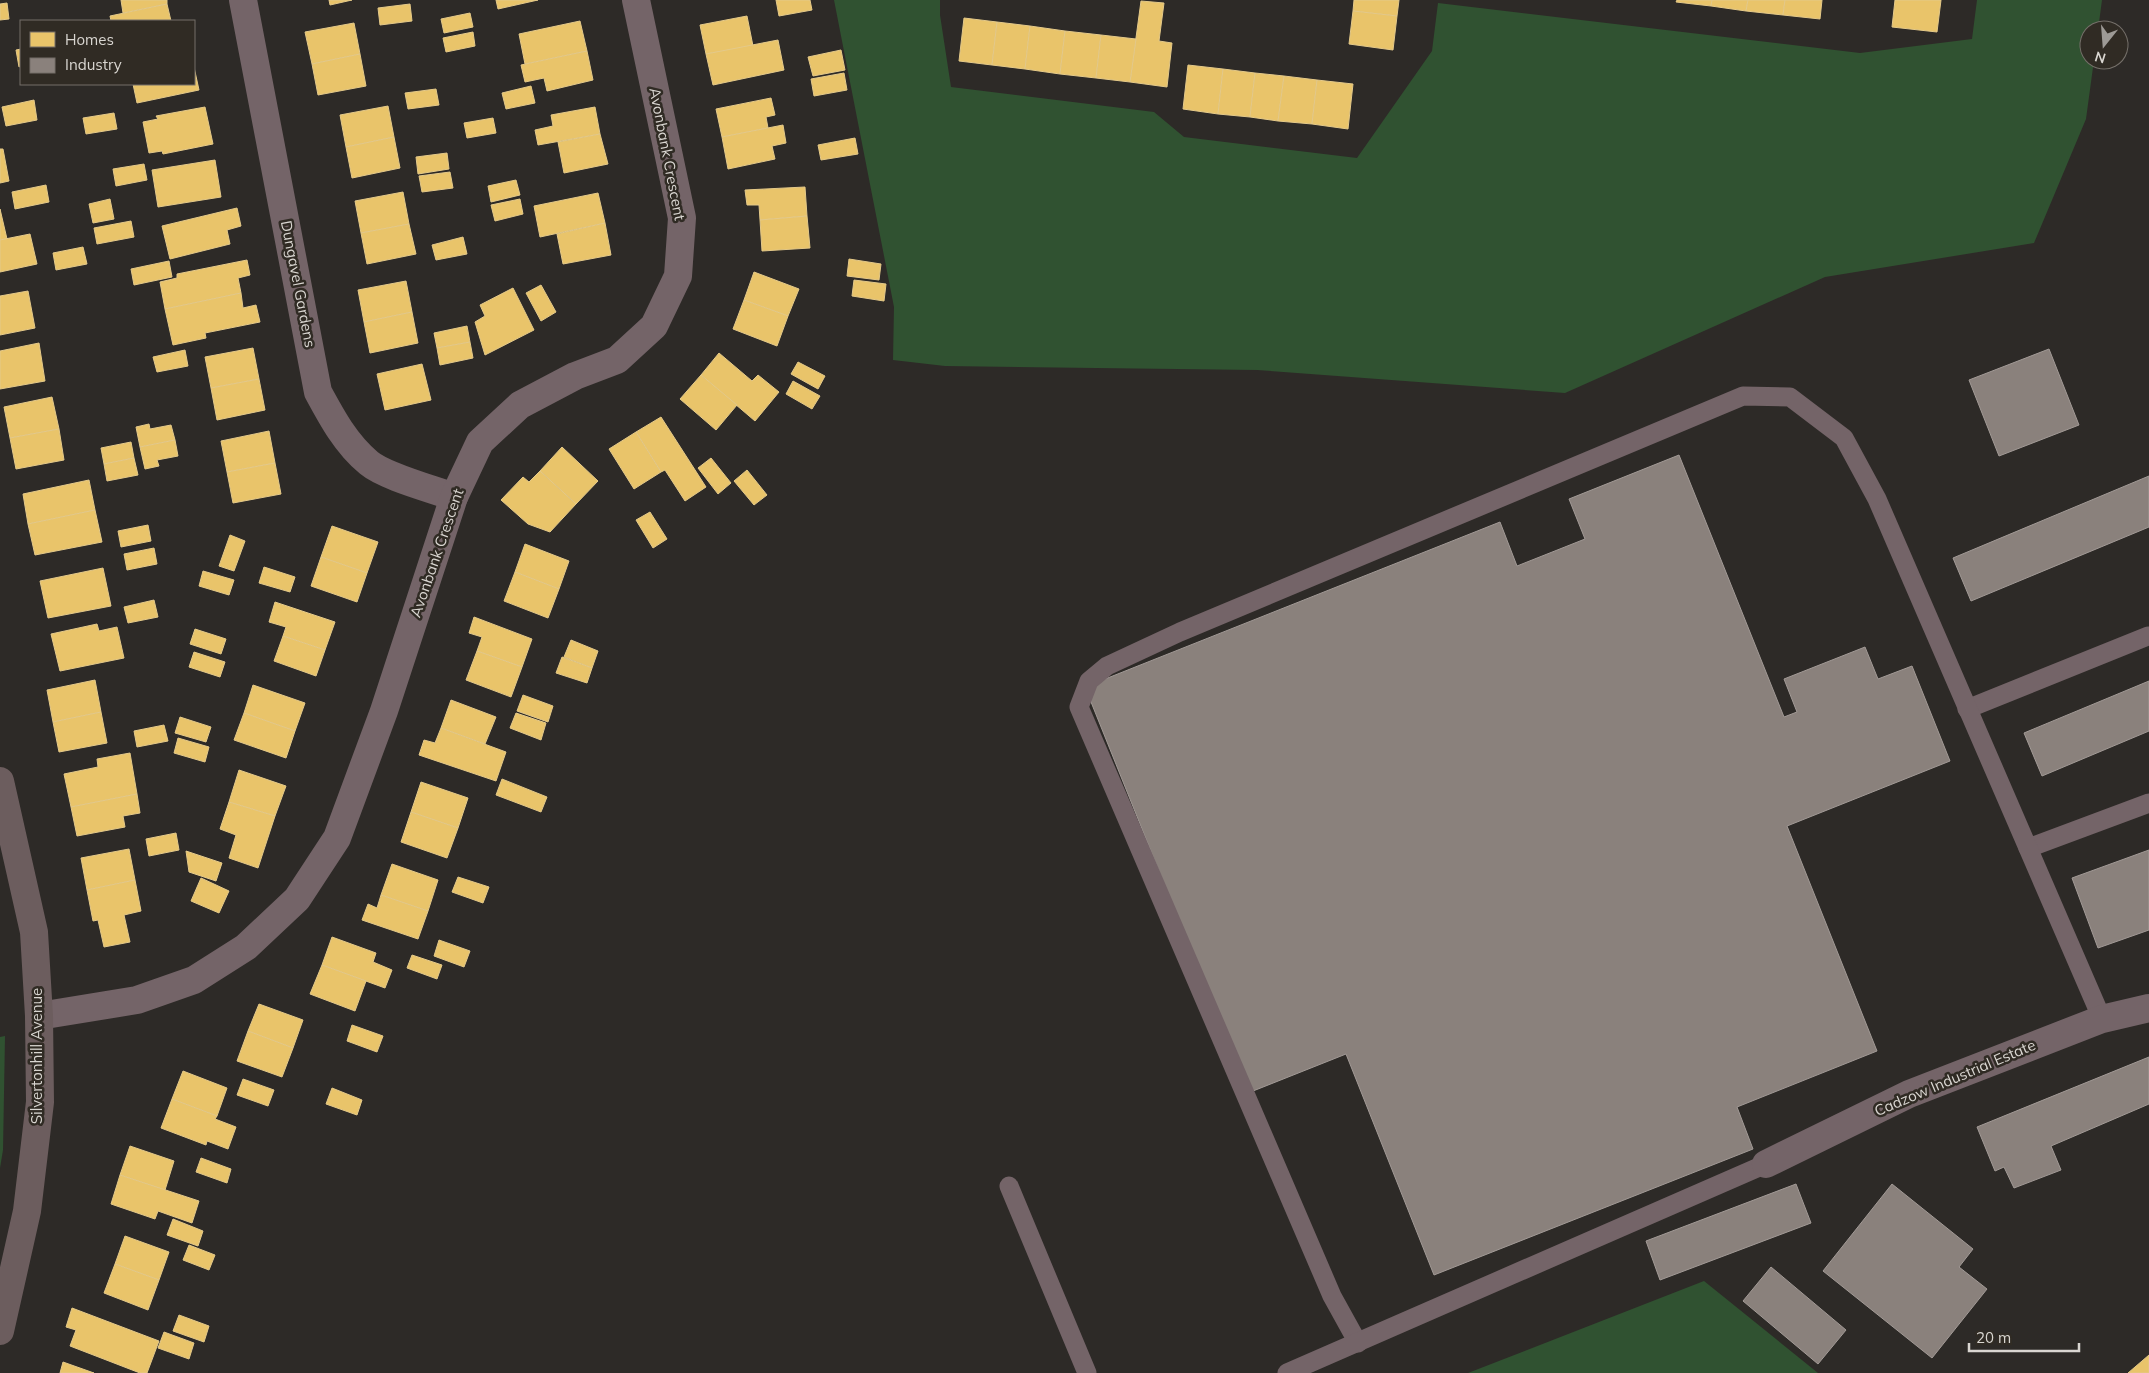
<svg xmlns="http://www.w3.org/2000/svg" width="2149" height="1373" font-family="Mulish,sans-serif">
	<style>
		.green { fill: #305231 }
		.homes { fill: #e9c46a; stroke: #e4c989 }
		.industry { fill: #8a817c; stroke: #a29a96 }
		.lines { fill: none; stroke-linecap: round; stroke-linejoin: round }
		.lane { stroke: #746468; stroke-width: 19 }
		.street { stroke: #746468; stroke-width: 28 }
		.secondary { stroke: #6c5d5e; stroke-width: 28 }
		.labels { text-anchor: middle; stroke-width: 5; stroke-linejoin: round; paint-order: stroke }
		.street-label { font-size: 15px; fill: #d9d6d1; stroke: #302b24 }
	</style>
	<rect width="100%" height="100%" fill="#2d2a27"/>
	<!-- green -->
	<g class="green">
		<polygon points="834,0 940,0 940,15 951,87 1154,112 1184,137 1357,158 1432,51 1438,3 1860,53 1972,39 1977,0 2102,0 2098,30 2089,30 2089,60 2094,60 2086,119 2034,243 1825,277 1565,393 1257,370 945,366 893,360 894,307"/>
		<polygon points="5,1036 3,1150 0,1168 0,1037"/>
		<polygon points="1704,1281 1818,1373 1468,1373"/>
	</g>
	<!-- homes -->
	<g class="homes">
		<polygon points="121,0 167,0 167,4 123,13"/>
		<polygon points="329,0 352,0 330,5"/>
		<polygon points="496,0 538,0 498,9"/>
		<polygon points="776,0 810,0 812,10 779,16"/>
		<polygon points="1354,0 1399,0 1397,16 1353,11"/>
		<polygon points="1677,0 1712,0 1711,6 1676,2"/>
		<polygon points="1712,0 1748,0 1746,11 1711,6"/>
		<polygon points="1748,0 1785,0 1783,15 1746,11"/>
		<polygon points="1785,0 1822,0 1820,19 1783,15"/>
		<polygon points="1895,0 1941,0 1937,32 1892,27"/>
		<polygon points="1141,1 1164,3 1159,41 1172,43 1167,87 1130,82"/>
		<polygon points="7,3 9,19 0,20 0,4"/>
		<polygon points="167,4 171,21 111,21 110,16"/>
		<polygon points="410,4 412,21 380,25 378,8"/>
		<polygon points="1353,11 1397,16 1393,50 1349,44"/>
		<polygon points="470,13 473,27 444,33 441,19"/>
		<polygon points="747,16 753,46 706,54 700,25"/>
		<polygon points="964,18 997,22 992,65 959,61"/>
		<polygon points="580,21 587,51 525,64 519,34"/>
		<polygon points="997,22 1030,26 1025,69 992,65"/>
		<polygon points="354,23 360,54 312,64 305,32"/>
		<polygon points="1030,26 1065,31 1060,74 1025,69"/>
		<polygon points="1065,31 1101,35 1096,78 1060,74"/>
		<polygon points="473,32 475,46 446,52 443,38"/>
		<polygon points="1101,35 1136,39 1130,82 1096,78"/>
		<polygon points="778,40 784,70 713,85 706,54"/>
		<polygon points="21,49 21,66 19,67 16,50"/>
		<polygon points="841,50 845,70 813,76 808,57"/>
		<polygon points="587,51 593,80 547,91 544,78 525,82 521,65"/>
		<polygon points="360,54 366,86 318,95 312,64"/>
		<polygon points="1188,65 1223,69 1218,114 1183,109"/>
		<polygon points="194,67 199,90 137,103 133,84 194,84"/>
		<polygon points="1223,69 1255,73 1250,117 1218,114"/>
		<polygon points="844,73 847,90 814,96 811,79"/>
		<polygon points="1255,73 1284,76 1278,121 1250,117"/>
		<polygon points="1284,76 1317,80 1312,124 1278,121"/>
		<polygon points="1317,80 1353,84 1348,129 1312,124"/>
		<polygon points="531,86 535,103 506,109 502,93"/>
		<polygon points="436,89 439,105 408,109 405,93"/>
		<polygon points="771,98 775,115 766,117 768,128 722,137 716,109"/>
		<polygon points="34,100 37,120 6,126 2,107"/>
		<polygon points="388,106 394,137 346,147 340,115"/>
		<polygon points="205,107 213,144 163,154 162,151 149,153 143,122 158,119 156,116"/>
		<polygon points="595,107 600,134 538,145 535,130 553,126 551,115"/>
		<polygon points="114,113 117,129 86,134 83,118"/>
		<polygon points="493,118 496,133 467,138 464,123"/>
		<polygon points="783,125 786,143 772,146 775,159 728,169 722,137"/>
		<polygon points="600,134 608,164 564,173 558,142"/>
		<polygon points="394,137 400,168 352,178 346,147"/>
		<polygon points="855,138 858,154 821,160 818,145"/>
		<polygon points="0,149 3,149 9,181 0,183"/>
		<polygon points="447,153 449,169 418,174 416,157"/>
		<polygon points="215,160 221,197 158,207 152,170"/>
		<polygon points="144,164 147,180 116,186 113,169"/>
		<polygon points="450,172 453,188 422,192 419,176"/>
		<polygon points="516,180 520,195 491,202 488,186"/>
		<polygon points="46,185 49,202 15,209 12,192"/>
		<polygon points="805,187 807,216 760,220 759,205 747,205 745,190"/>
		<polygon points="403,192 409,224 361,233 355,201"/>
		<polygon points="598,193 605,223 540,237 534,206"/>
		<polygon points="110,199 114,219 93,223 89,204"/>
		<polygon points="520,199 523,214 495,221 491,205"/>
		<polygon points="237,208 241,226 227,230 230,244 170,259 162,226"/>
		<polygon points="0,209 7,239 0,240"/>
		<polygon points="807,216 810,248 762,251 760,220"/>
		<polygon points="131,221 134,237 97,244 94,228"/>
		<polygon points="605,223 611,255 563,264 557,234"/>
		<polygon points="409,224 416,254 367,264 361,233"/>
		<polygon points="30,234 37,264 0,272 0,240"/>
		<polygon points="463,237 467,254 436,260 432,245"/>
		<polygon points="83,247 87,264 56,270 53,253"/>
		<polygon points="849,259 881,264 879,280 847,276"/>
		<polygon points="247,260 250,275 238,278 241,293 165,309 160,282 177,278 177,274"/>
		<polygon points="169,261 172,277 134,285 131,269"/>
		<polygon points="754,272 799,289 788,316 744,300"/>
		<polygon points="854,280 886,284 884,301 852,296"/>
		<polygon points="406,281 412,312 364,322 358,290"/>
		<polygon points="541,285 556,312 541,321 526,293"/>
		<polygon points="513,288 534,330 485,355 475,322 485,316 480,305"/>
		<polygon points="28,291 35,328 0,335 0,296"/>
		<polygon points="241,293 243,308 256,305 260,322 205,333 206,338 173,345 165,309"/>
		<polygon points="744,300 788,316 777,346 733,329"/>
		<polygon points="412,312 418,343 370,353 364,322"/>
		<polygon points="467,326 470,342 437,348 434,333"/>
		<polygon points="470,342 473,358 440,365 437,348"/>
		<polygon points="39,343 45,381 0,389 0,351"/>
		<polygon points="253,348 259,379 211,388 205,357"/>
		<polygon points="185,350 188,366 157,372 153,357"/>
		<polygon points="719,353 752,381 758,375 779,392 755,421 701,375"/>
		<polygon points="798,362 825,376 818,389 791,374"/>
		<polygon points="422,364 431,400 385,410 377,374"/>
		<polygon points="701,375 737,405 716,430 680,399"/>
		<polygon points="259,379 265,410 217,420 211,388"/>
		<polygon points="793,381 820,396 812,409 786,394"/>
		<polygon points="52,397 59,429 10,438 4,407"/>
		<polygon points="661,417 706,487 685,501 665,470 661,472 636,432"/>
		<polygon points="149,424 150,429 171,425 175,440 140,447 136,427"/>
		<polygon points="59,429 64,460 16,469 10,438"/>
		<polygon points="269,431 275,463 227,472 221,441"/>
		<polygon points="636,432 661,472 634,489 609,449"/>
		<polygon points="175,440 178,456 157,460 159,466 145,469 140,447"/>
		<polygon points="131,442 134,458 104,464 101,448"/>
		<polygon points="562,447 598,481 576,504 540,471"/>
		<polygon points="134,458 138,475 107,481 104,464"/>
		<polygon points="711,458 731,483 718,494 698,468"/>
		<polygon points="275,463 281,494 233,503 227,472"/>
		<polygon points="747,470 767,495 754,505 734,481"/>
		<polygon points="540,471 576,504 550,532 528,524 501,500 523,477 529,482"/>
		<polygon points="89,480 95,510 28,524 23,494"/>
		<polygon points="95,510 102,542 35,555 28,524"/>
		<polygon points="650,512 667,539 653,548 636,520"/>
		<polygon points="148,525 151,541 121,547 118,531"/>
		<polygon points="332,526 378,542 367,573 321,557"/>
		<polygon points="230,535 245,541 234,571 219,566"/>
		<polygon points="525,544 569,561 559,589 515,572"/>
		<polygon points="154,548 157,564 127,570 124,554"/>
		<polygon points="321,557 367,573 357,602 311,586"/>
		<polygon points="264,567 295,577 290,592 259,583"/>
		<polygon points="103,568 111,606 48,618 40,581"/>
		<polygon points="203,571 234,580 229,595 199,586"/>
		<polygon points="515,572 559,589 548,618 504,601"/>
		<polygon points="154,600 158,617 128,623 124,607"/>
		<polygon points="275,602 335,622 325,650 283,636 286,627 269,622"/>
		<polygon points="474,617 532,639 522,667 477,651 482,637 469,633"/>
		<polygon points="97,624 99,631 117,627 124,658 60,671 51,634"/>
		<polygon points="195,629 226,639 221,654 190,644"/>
		<polygon points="283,636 325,650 316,676 274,661"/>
		<polygon points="571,640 598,651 592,668 564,657"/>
		<polygon points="477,651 522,667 511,697 466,680"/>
		<polygon points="194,652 225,662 220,677 189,667"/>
		<polygon points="562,657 592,668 587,683 556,673"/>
		<polygon points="95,680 101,712 53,722 47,690"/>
		<polygon points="253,685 305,703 295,731 244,713"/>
		<polygon points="523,695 553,706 548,722 517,711"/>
		<polygon points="451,700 496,717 485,744 441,728"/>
		<polygon points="101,712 107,743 59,752 53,722"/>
		<polygon points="244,713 295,731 286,758 234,740"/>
		<polygon points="516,713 546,723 541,740 510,728"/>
		<polygon points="180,717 211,727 206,742 175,733"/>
		<polygon points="164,725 168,741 137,747 134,731"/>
		<polygon points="441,728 506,752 496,781 419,755 424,740 435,743"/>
		<polygon points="178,738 209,747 205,762 174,753"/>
		<polygon points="130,753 137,794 71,807 64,774 98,767 97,759"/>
		<polygon points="239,770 286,786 275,816 229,802"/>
		<polygon points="502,779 547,797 541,812 496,795"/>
		<polygon points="421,782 468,798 458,828 411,812"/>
		<polygon points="137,794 140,813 123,816 125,827 77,836 71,807"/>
		<polygon points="229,802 275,816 258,868 229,858 236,835 220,829"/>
		<polygon points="411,812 458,828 447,858 401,842"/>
		<polygon points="176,833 179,850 149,856 146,839"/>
		<polygon points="129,849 135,880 87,890 81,858"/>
		<polygon points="186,851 222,863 216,881 189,872"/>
		<polygon points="392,864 438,880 428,911 381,895"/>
		<polygon points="458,877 489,887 483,903 452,892"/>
		<polygon points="201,878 229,891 219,913 191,901"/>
		<polygon points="135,880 141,911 124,915 130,942 104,947 98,920 93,921 87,890"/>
		<polygon points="381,895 428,911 418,939 362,920 368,904 377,908"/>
		<polygon points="332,937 376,953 373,962 392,970 385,988 322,965"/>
		<polygon points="439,940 470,951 464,967 434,956"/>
		<polygon points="412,955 442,965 437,979 407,968"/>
		<polygon points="322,965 366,981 355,1011 310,994"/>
		<polygon points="259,1004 303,1020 293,1048 248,1031"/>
		<polygon points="352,1025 383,1036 377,1052 347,1041"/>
		<polygon points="248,1031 293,1048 282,1077 237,1061"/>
		<polygon points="183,1071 227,1088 217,1116 172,1099"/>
		<polygon points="243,1079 274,1090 268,1106 237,1095"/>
		<polygon points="332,1088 362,1100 357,1115 326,1104"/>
		<polygon points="172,1099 217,1116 215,1119 236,1127 228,1149 207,1141 206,1145 161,1128"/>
		<polygon points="130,1146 174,1161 165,1190 120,1175"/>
		<polygon points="201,1158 231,1169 227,1183 196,1172"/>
		<polygon points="120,1175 199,1201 192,1223 158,1211 155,1219 111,1204"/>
		<polygon points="173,1219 203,1231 198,1246 167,1235"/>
		<polygon points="125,1236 169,1252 159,1280 115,1264"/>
		<polygon points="189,1245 215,1255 209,1270 183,1260"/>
		<polygon points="115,1264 159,1280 148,1310 104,1293"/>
		<polygon points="72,1308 159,1341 147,1373 140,1373 70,1346 76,1330 66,1327"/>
		<polygon points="179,1315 209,1326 204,1342 173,1331"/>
		<polygon points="164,1332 194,1343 189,1359 158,1348"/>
		<polygon points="2149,1355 2149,1373 2128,1373"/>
		<polygon points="63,1362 94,1373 60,1373"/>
	</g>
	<!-- industry -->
	<g class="industry">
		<polygon points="2049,349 2079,425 1999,456 1969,380"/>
		<polygon points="1679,455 1784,717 1797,712 1784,679 1865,647 1878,679 1912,666 1950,761 1787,826 1877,1051 1737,1107 1753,1149 1434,1275 1346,1054 1248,1093 1085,687 1500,522 1517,566 1585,539 1569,499"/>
		<polygon points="2149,476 2149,527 1971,601 1953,558"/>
		<polygon points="2149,681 2149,731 2042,776 2024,733"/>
		<polygon points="2149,850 2149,930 2098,948 2072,878"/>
		<polygon points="2149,1057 2149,1104 2051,1146 2061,1170 2014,1188 2004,1167 1995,1171 1977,1127"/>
		<polygon points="1796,1184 1811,1223 1660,1280 1646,1241"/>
		<polygon points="1892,1184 1973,1249 1959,1267 1987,1289 1932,1358 1823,1271"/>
		<polygon points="1771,1267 1846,1330 1818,1364 1743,1301"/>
	</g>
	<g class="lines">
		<!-- lane -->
		<g class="lane">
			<polyline points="1967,709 2148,636"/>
			<polyline points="2028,848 2149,803"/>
			<polyline points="1009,1186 1087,1373"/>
			<polyline points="1358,1343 1332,1296 1079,707 1089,681 1107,666 1180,632 1743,396 1790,397 1844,438 1877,499 2102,1019"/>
			<polyline points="1287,1373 1766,1164"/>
		</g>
		<!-- street -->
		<g class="street">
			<path d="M243 0 318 392C332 418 346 444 369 463 386 477 433 489 454 497"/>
			<polyline points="39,1016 137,1000 194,980 246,947 297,899 337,838 384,711 454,497 480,442 520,405 575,376 617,360 654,326 678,276 682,218 636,0"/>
			<polyline points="1766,1164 1909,1094 2102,1019 2149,1008"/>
		</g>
		<!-- secondary -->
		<polyline class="secondary" points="0,781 34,932 39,1016 40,1102 27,1211 0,1331"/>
	</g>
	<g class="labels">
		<!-- street labels -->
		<g class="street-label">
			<text transform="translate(667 154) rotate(79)" y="5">Avonbank Crescent</text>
			<text transform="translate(298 284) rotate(79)" y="5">Dungavel Gardens</text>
			<text transform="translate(437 553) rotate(-71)" y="5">Avonbank Crescent</text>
			<text transform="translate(37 1056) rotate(-90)" y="5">Silvertonhill Avenue</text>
			<text transform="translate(1955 1078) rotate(-23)" y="5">Cadzow Industrial Estate</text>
		</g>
	</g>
	<!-- legend -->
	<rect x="20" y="20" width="175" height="65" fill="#302b24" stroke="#746f69"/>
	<rect x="30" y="32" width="25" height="15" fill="#e9c46a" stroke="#746f69"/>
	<text x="65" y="45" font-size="15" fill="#d9d6d1">Homes</text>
	<rect x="30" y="58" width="25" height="15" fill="#8a817c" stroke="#746f69"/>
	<text x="65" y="70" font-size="15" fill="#d9d6d1">Industry</text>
	<!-- north arrow -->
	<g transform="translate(2104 45) rotate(197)"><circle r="24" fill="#302b24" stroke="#746f69"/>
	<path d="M0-4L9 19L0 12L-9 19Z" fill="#9d9a96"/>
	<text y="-8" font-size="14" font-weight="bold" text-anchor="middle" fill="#d9d6d1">N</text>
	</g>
	<!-- scale -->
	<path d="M1969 1343v8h110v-8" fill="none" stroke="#d9d6d1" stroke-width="2.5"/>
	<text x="1976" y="1343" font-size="15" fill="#d9d6d1" stroke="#302b24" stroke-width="4" paint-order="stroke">20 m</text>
</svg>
